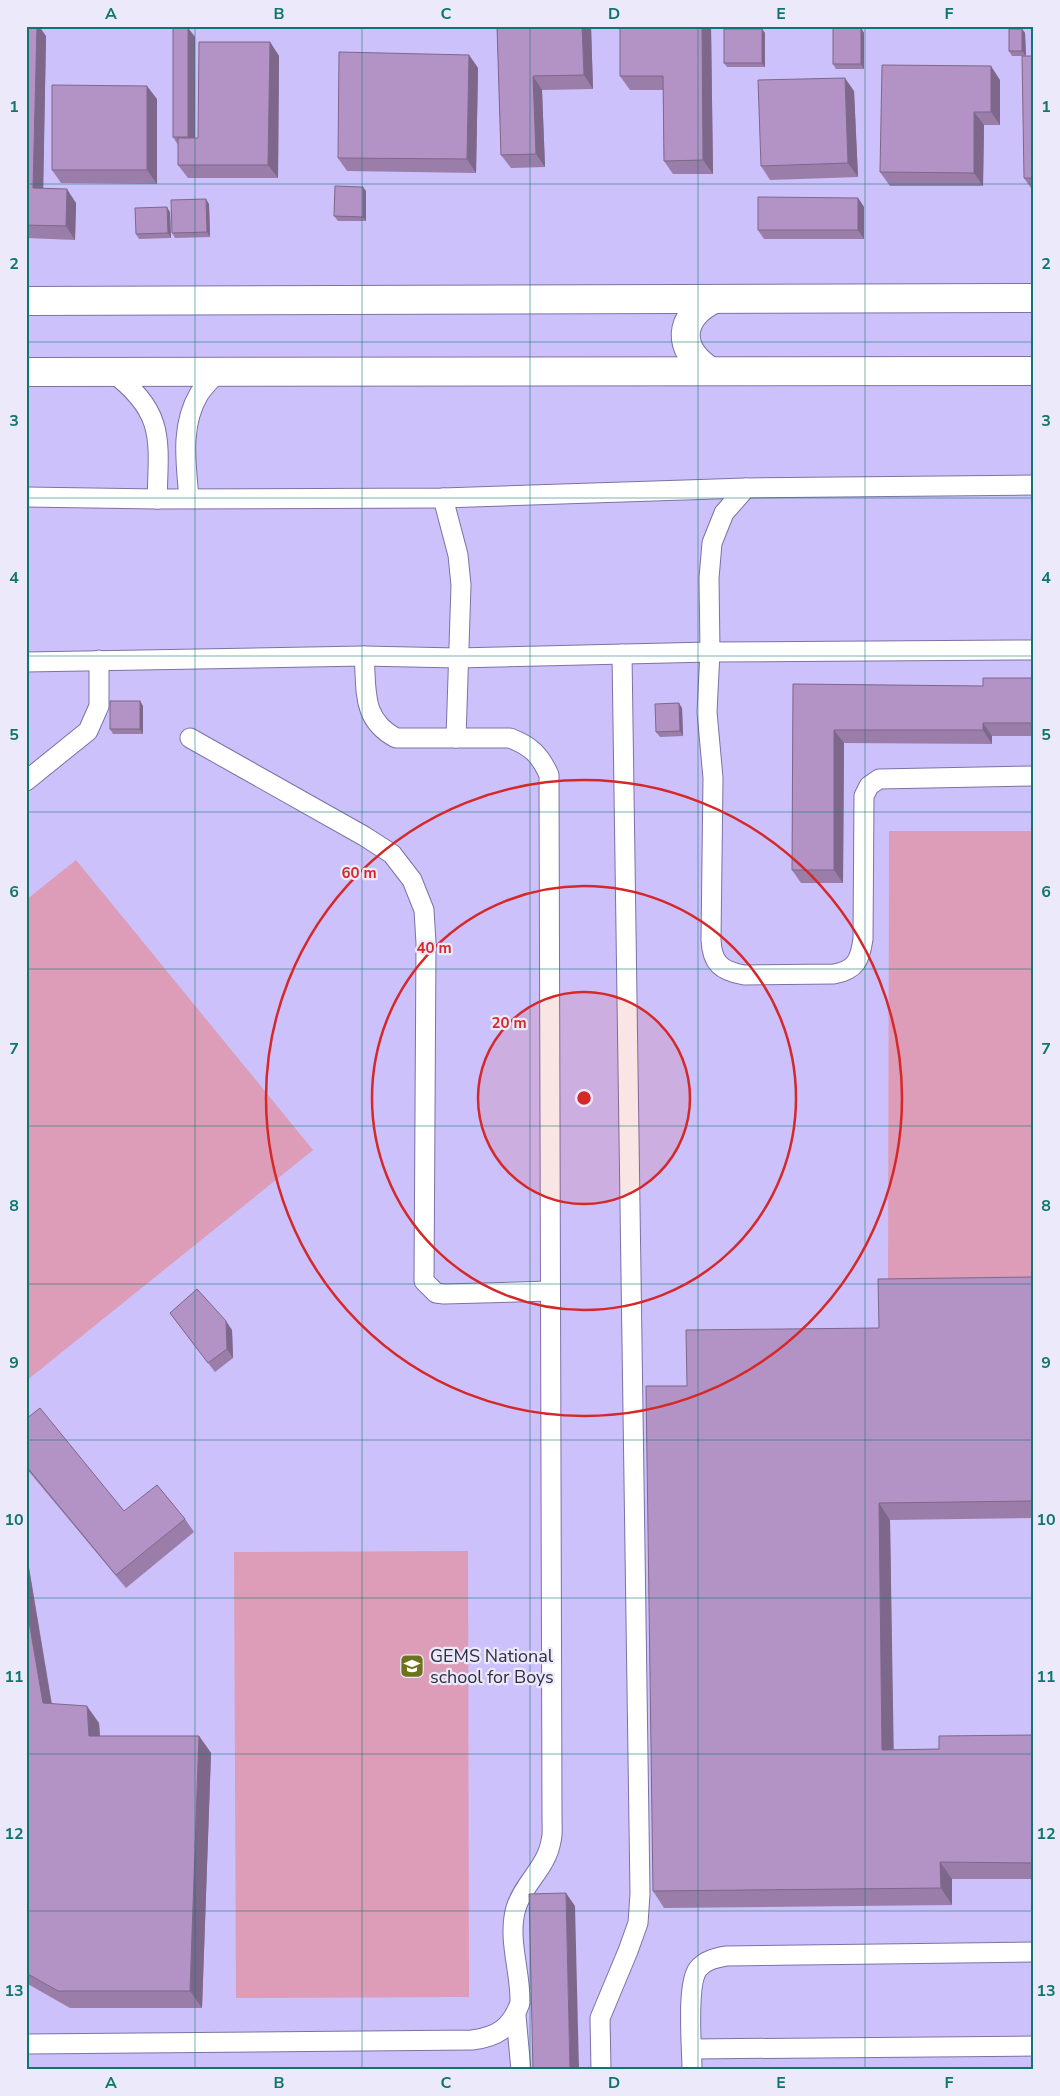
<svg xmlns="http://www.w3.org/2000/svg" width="1060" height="2096" font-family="'Nunito Sans',sans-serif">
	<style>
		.green { fill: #dd9cb7 }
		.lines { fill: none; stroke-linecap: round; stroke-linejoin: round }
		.lane-casing { stroke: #7c72a6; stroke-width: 21 }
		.street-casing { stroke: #7c72a6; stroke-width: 30 }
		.lane { stroke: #fff; stroke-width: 19 }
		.street { stroke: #fff; stroke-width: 28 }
		.wall { fill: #9a7ea9 }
		.shaded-wall { fill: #7d678a }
		.building { fill: #b393c5; stroke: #7d678a }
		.grid { fill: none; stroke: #0f766e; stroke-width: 1; stroke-opacity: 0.55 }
		.ring { fill: none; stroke: #d62828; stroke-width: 2.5 }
		.labels { text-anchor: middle; stroke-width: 4.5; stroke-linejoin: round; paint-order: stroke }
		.poi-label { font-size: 18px; fill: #302c42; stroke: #ebe9fa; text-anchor: start }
		.centre { fill: #d62828; stroke: #ebe9fa; stroke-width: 2.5 }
		.ring-label { font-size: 15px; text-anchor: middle; font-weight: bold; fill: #d62828; stroke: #ebe9fa; stroke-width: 4.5; stroke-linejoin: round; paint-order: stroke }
		.neatline { fill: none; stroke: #0f766e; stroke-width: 2 }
		.grid-label { font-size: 16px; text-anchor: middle; font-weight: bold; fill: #0f766e }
	</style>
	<rect width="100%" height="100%" fill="#ccc1fb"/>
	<!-- green -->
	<g class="green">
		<polygon points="889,831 1034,831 1034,1291 888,1290"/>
		<polygon points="76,860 313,1150 26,1381 26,900"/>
		<polygon points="468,1551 469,1997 236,1998 234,1552"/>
	</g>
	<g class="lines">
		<!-- lane casing -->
		<g class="lane-casing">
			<g id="lane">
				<path d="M112 372C165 412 159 439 157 499"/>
				<path d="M746 488 724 513 712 543 709 578 710 652 707 712 713 778 711 940C712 963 721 971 744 975L834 974C856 970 860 960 863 939L864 796 869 786 879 779 1034 776"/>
				<polyline points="26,497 157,499 443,498 746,488 1034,485"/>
				<path d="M189 498C186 463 180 426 199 394 204 386 213 378 219 370"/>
				<polyline points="443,498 458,555 461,585 456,738"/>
				<polyline points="26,662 364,656 457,658 710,652 1034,650"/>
				<polyline points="190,738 364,836 392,854 412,880 424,910 426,943 424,1281 436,1293 444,1294 550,1291"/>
				<polyline points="26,781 88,731 99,706 99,660"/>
				<polyline points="516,2016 521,2070"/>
				<path d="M26 2044 472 2040C497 2037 511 2028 520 2003 521 1972 507 1939 516 1908 523 1884 547 1867 551 1841 553 1834 552 1826 552 1818L549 775C540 755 531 746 510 738H396C361 719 367 691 364 656"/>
				<polyline points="692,2049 1034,2046"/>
				<polyline points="601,2070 600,2018 628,1951 638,1923 640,1894 622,654"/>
				<path d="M692 2070C692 2048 686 1985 698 1969 705 1960 716 1958 726 1956L1034 1952"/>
			</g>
		</g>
		<!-- street casing -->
		<g class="street-casing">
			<g id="street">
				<polyline points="26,301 1034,298"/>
				<path d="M710 371C676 349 678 317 714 299"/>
				<polyline points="26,372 1034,371"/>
			</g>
		</g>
		<!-- lane -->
		<use href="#lane" class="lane"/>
		<!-- street -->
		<use href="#street" class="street"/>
	</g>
	<!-- wall -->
	<g class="wall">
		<polygon points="26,26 46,36 43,188 76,203 75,240 26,238"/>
		<polygon points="497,26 591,26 593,89 542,90 545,167 511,168 501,155"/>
		<polygon points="620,26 711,26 713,174 673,174 664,161 663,90 630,90 620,76"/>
		<polygon points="188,28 195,37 195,138 198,138 270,42 279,56 278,178 188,178 178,165 178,145 173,137"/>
		<polygon points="861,28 864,33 864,69 836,69 833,64"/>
		<polygon points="762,29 765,33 765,67 727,67 724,63"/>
		<polygon points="1022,29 1025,33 1026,56 1012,56 1009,51"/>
		<polygon points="469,55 478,68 476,173 347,171 338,158"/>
		<polygon points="1034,56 1034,191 1033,191 1024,178"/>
		<polygon points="1000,80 1000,125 984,125 983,186 890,186 880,172"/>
		<polygon points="854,91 858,177 770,180 761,166"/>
		<polygon points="157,99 157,184 61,183 52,170"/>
		<polygon points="366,191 366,221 338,221 334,216"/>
		<polygon points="858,198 864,207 864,239 764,239 758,230"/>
		<polygon points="209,204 210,237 175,238 172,233"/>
		<polygon points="170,212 171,238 139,239 136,234"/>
		<polygon points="1034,678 1034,736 992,736 992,744 844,743 843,883 801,883 792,870 793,684 983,686"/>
		<polygon points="140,701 143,706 143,734 113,734 110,729"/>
		<polygon points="682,708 683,736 660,737 656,732"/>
		<polygon points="1034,1277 1034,1518 890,1520 893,1750 939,1749 1034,1735 1034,1879 952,1879 952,1905 664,1908 653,1891 687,1386 879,1328"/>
		<polygon points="170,1313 232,1330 233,1358 215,1372"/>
		<polygon points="26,1419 124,1511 185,1519 194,1532 126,1588 26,1468"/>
		<polygon points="26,1550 52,1704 99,1723 100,1736 199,1736 211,1753 202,2008 70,2008 26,1983"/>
	</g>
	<!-- shaded-wall -->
	<g class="shaded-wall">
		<polygon points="37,26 39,26 46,36 43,201 33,188"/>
		<polygon points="582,26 591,26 593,89 584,75"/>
		<polygon points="702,26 711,26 713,174 703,160"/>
		<polygon points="188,28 195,37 195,146 188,137"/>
		<polygon points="861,28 864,33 864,69 861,64"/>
		<polygon points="762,29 765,33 765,67 762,63"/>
		<polygon points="1022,29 1025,33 1026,56 1022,51"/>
		<polygon points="270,42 279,56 278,178 268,165"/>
		<polygon points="469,55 478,68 476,173 467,159"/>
		<polygon points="991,66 1000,80 1000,125 991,112"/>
		<polygon points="533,76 542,90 545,167 536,154"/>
		<polygon points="845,78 854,91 858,177 848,163"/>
		<polygon points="147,86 157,99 157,184 147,170"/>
		<polygon points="974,112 984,125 983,186 974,173"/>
		<polygon points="363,187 366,191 366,221 363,217"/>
		<polygon points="67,189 76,203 75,240 66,226"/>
		<polygon points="858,198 864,207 864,239 858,230"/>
		<polygon points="206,199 209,204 210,237 207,232"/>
		<polygon points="167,207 170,212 171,238 168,233"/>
		<polygon points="140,701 143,706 143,734 140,729"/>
		<polygon points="679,703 682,708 683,736 680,731"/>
		<polygon points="983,723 992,736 992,744 983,730"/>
		<polygon points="834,730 844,743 843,883 834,870"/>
		<polygon points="226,1321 232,1330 233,1358 227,1349"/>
		<polygon points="879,1503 890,1520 894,1767 882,1750"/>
		<polygon points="26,1550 54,1720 43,1703 26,1604"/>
		<polygon points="87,1706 99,1723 101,1752 89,1736"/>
		<polygon points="199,1736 211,1753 202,2008 190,1991"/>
		<polygon points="940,1862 952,1879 952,1905 941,1888"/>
		<polygon points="566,1893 575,1906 579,2070 570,2070"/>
	</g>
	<!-- building -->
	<g class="building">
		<polygon points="26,26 37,26 33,188 67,189 66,226 26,225"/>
		<polygon points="497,26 582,26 584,75 533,76 536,154 501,155"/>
		<polygon points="620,26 702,26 703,160 664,161 663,76 620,76"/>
		<rect x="173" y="28" width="15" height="109"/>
		<rect x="833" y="28" width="28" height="36"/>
		<rect x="724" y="29" width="38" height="34"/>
		<rect x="1009" y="29" width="13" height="22"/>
		<polygon points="199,42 270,42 268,165 178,165 178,138 198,138"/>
		<polygon points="339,52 469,55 467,159 338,158"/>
		<polygon points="1022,56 1034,56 1034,178 1024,178"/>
		<polygon points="882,65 991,66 991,112 974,112 974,173 880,172"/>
		<polygon points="845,78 848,163 761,166 758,80"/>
		<polygon points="52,85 147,86 147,170 52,170"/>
		<polygon points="335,186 363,187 363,217 334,216"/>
		<polygon points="758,197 858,198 858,230 758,230"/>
		<polygon points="206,199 207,232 172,233 171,200"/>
		<polygon points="167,207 168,233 136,234 135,208"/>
		<polygon points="983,678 1034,678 1034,723 983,723 983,730 834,730 834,870 792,870 793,684 983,686"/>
		<rect x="110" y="701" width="30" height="28"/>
		<polygon points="679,703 680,731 656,732 655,704"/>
		<polygon points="1034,1277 1034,1501 879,1503 882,1750 939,1749 939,1736 1034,1735 1034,1863 940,1862 941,1888 653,1891 646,1386 687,1386 686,1330 879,1328 878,1279"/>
		<polygon points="197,1289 226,1321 227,1349 208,1363 170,1313"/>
		<polygon points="40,1408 124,1511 157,1485 185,1519 116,1575 26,1466 26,1419"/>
		<polygon points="26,1604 43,1703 87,1706 89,1736 199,1736 190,1991 58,1991 26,1973"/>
		<polygon points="566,1893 570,2070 533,2070 529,1894"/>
		<rect x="443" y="2069" width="16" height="1"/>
	</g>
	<!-- grid -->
	<path class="grid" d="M195 26V2070M362 26V2070M530 26V2070M698 26V2070M865 26V2070M26 184H1034M26 342H1034M26 498H1034M26 656H1034M26 812H1034M26 969H1034M26 1126H1034M26 1284H1034M26 1440H1034M26 1598H1034M26 1754H1034M26 1911H1034"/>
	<!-- distance rings -->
	<circle cx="584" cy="1098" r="106" fill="#d62828" fill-opacity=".12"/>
	<g class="ring">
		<circle cx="584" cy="1098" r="106"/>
		<circle cx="584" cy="1098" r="212"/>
		<circle cx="584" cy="1098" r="318"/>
	</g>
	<!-- icons -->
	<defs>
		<g id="school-square" transform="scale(1.25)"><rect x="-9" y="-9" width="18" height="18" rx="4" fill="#6d731a" stroke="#ebe9fa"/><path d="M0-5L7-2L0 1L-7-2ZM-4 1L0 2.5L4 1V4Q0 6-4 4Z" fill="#fff"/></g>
	</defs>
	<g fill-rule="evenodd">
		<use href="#school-square" x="412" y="1666"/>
	</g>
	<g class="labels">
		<!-- poi labels -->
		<g class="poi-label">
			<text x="430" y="1662">GEMS National<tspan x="430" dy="21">school for Boys</tspan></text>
		</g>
	</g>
	<circle cx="584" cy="1098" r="8" class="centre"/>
	<g class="ring-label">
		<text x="359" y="878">60 m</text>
		<text x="434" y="953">40 m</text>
		<text x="509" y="1028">20 m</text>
	</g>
	<!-- border -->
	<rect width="1060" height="2096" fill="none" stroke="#ebe9fa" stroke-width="55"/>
	<rect x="28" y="28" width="1004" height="2040" class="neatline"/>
	<g class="grid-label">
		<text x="111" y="19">A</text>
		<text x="279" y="19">B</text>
		<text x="446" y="19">C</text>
		<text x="614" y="19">D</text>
		<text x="781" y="19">E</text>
		<text x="949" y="19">F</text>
		<text x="14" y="112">1</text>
		<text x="1046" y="112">1</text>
		<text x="14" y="269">2</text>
		<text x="1046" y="269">2</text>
		<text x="14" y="426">3</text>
		<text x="1046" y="426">3</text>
		<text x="14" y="583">4</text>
		<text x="1046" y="583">4</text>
		<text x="14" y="740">5</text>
		<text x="1046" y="740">5</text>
		<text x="14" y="897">6</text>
		<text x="1046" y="897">6</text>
		<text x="14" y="1054">7</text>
		<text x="1046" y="1054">7</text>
		<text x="14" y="1211">8</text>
		<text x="1046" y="1211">8</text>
		<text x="14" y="1368">9</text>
		<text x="1046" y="1368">9</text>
		<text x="14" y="1525">10</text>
		<text x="1046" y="1525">10</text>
		<text x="14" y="1682">11</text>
		<text x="1046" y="1682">11</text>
		<text x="14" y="1839">12</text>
		<text x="1046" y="1839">12</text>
		<text x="14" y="1996">13</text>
		<text x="1046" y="1996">13</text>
		<text x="111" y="2088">A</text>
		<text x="279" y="2088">B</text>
		<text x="446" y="2088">C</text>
		<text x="614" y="2088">D</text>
		<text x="781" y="2088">E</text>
		<text x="949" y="2088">F</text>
	</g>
</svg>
